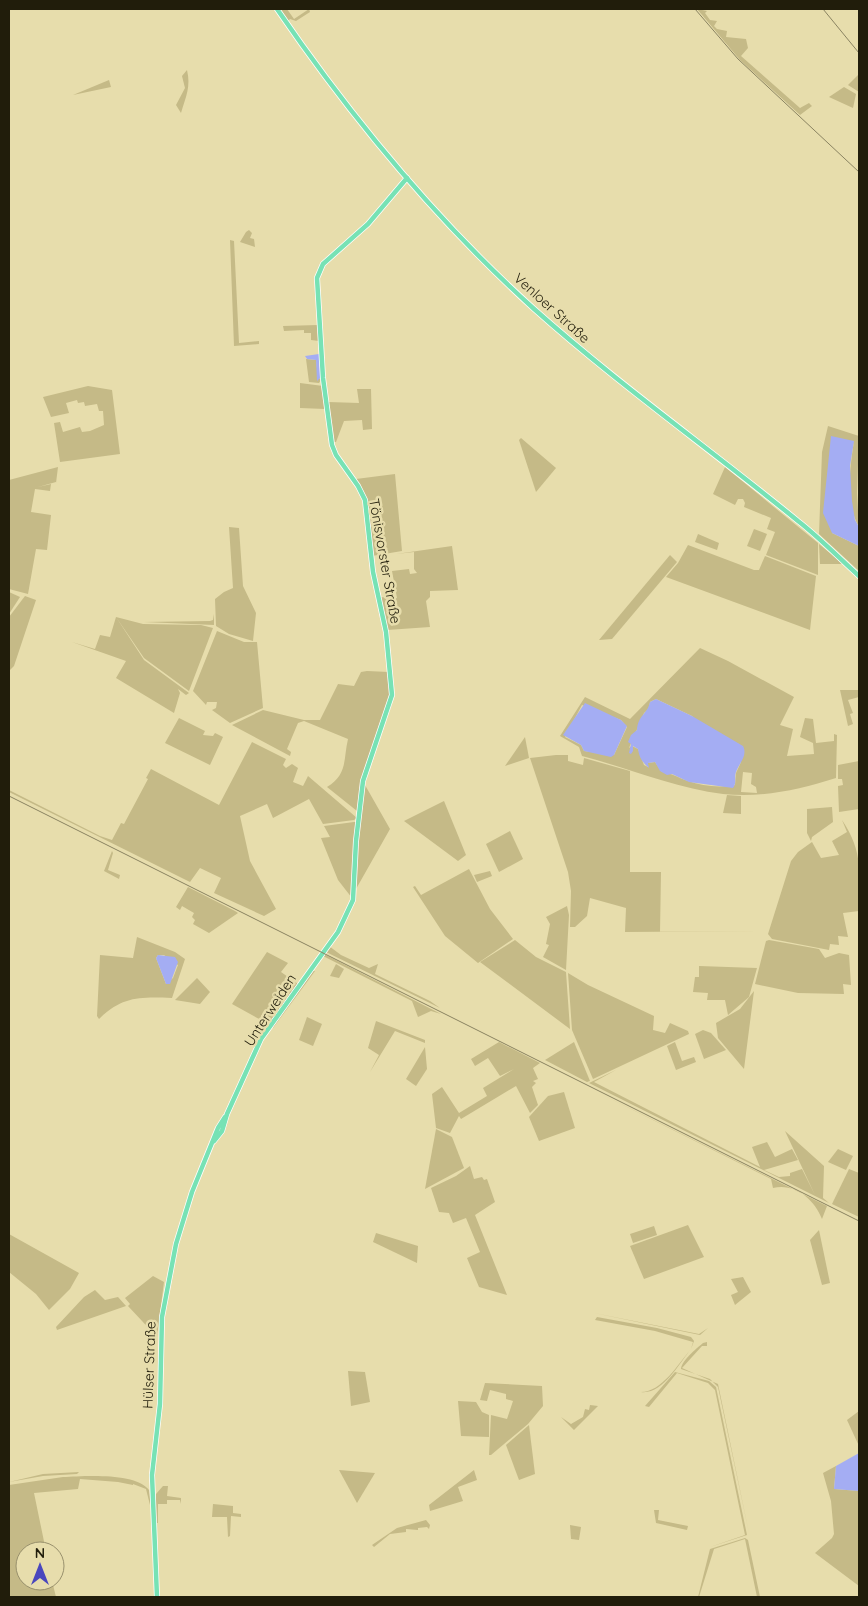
<svg xmlns="http://www.w3.org/2000/svg" width="868" height="1606" font-family="Quicksand,sans-serif">
	<style>
		.green { fill: #c5ba87; fill-rule: evenodd }
		.water { fill: #a4adf3 }
		.lines { fill: none; stroke-linecap: round; stroke-linejoin: round }
		.major-casing { stroke: #fff; stroke-width: 6 }
		.major { stroke: #77e2b5; stroke-width: 4.5 }
		.tram { stroke: #8a8361; stroke-width: 1 }
		.rail { stroke: #8a8361; stroke-width: 1 }
		.labels { text-anchor: middle; stroke-width: 5; stroke-linejoin: round; paint-order: stroke }
		.street-label { font-size: 14px; fill: #211d0b; stroke: #e7ddac }
	</style>
	<rect width="100%" height="100%" fill="#e7ddac"/>
	<!-- green -->
	<g class="green">
		<polygon points="279,9 287,9 294,19 309,9 310,12 296,21 290,19 288,21"/>
		<polygon points="697,9 707,11 705,13 710,20 717,21 714,26 717,29 727,31 726,37 746,39 748,48 741,56 800,108 809,103 812,106 800,115 740,60"/>
		<path d="M187 70C191 87 186 96 181 113L176 105 185 88 182 76Z"/>
		<polygon points="859,74 859,92 848,85"/>
		<polygon points="109,80 111,87 73,95"/>
		<polygon points="844,87 856,94 853,108 829,97"/>
		<polygon points="249,230 252,233 250,238 254,239 255,247 240,242 246,232"/>
		<polygon points="230,240 234,241 239,343 259,341 259,344 234,346"/>
		<polygon points="318,325 319,341 311,340 311,333 304,333 304,330 284,331 283,326"/>
		<polygon points="306,359 316,360 318,377 320,379 321,377 321,380 319,383 309,382"/>
		<polygon points="300,383 323,386 325,409 300,408"/>
		<polygon points="88,386 112,390 120,454 60,462 54,423 60,422 63,432 80,427 82,432 90,431 104,425 103,411 99,411 97,404 85,406 84,402 78,403 77,400 66,403 69,413 51,417 43,397"/>
		<polygon points="357,389 371,389 372,429 363,430 362,420 344,421 336,442 334,442 328,402 359,403"/>
		<path d="M828 426 859 436 857 493 859 527C845 503 850 467 854 441L832 533 859 546V571L819 534 822 452Z"/>
		<polygon points="521,438 556,468 536,492 519,440"/>
		<polygon points="58,467 56,483 56,482 38,487 51,484 50,491 35,489 31,512 51,515 47,550 36,549 28,594 9,589 9,480"/>
		<polygon points="725,467 818,543 818,575 766,555 775,532 767,529 771,518 744,507 745,503 743,499 738,499 735,505 713,494"/>
		<polygon points="395,474 402,551 372,556 365,497 356,479"/>
		<polygon points="229,527 239,528 243,586 256,613 253,641 229,634 216,626 215,599 224,592 233,588"/>
		<polygon points="754,529 767,534 760,551 747,546"/>
		<polygon points="698,534 719,543 717,550 695,542"/>
		<polygon points="819,544 843,564 820,564"/>
		<polygon points="688,545 754,570 759,570 765,556 816,576 810,630 666,577 678,563"/>
		<polygon points="452,546 458,590 430,591 430,597 426,601 430,627 387,630 379,597 397,598 392,571 409,569 410,574 417,573 414,569 414,552 396,554"/>
		<polygon points="670,555 677,562 612,639 599,640"/>
		<polygon points="9,592 20,597 9,614"/>
		<polygon points="25,596 36,600 14,666 9,671 9,617"/>
		<polygon points="214,614 214,625 144,622 210,621 213,620"/>
		<polygon points="116,617 144,660 189,693 186,695 178,689 180,693 174,713 116,678 126,661 72,642 95,649 100,635 110,637 116,617 143,624 201,625 213,628 189,691 144,658"/>
		<polygon points="217,631 244,642 257,642 263,708 230,723 212,710 216,708 217,702 207,702 206,705 193,691"/>
		<path d="M700 648 728 661 794 697 780 725 793 729 787 756 814 754 813 743 800 737 805 718 813 719 816 743 834 741V734L837 735 836 778C799 790 761 798 723 794 675 788 628 768 582 756L579 747 560 736 585 697 630 719ZM656 699 692 716 741 762 736 773 735 785C720 788 702 786 688 781 678 778 672 773 662 772L655 762 648 763V767L644 765 638 749 632 746 629 748 644 713 649 709 650 702ZM582 705 621 720 627 727 614 755 584 751 581 745 565 737ZM743 772 752 773 751 784 756 787 757 793 741 792Z"/>
		<path d="M367 671 389 672V699L364 771 357 811 327 787C348 774 343 760 348 739L304 721 298 723 287 749 291 752 290 756 232 725 263 710 304 720H320L338 684 354 686 361 672Z"/>
		<polygon points="840,690 859,690 859,697 848,700 853,713 850,714 853,724 848,726"/>
		<polygon points="391,702 392,704 372,759 365,785 390,829 356,889 357,843 365,775"/>
		<polygon points="179,718 205,731 203,735 213,736 215,733 223,737 210,765 165,743"/>
		<polygon points="525,737 529,758 505,766"/>
		<polygon points="252,742 286,759 283,765 286,768 292,764 298,768 293,782 303,786 308,776 357,818 354,820 323,824 309,799 273,818 267,804 240,816 250,861 276,909 264,916 214,893 221,878 200,868 190,882 9,792 9,790 100,836 112,840 121,823 124,824 148,779 146,778 151,769 219,805"/>
		<polygon points="556,755 568,755 568,761 583,765 584,758 630,771 630,872 661,872 660,932 767,931 625,932 626,908 590,898 587,916 575,927 570,927 571,891 568,872 530,758"/>
		<polygon points="859,761 859,809 839,812 838,786 843,785 842,779 838,779 838,765"/>
		<polygon points="727,795 741,796 741,814 723,813"/>
		<polygon points="444,801 466,855 458,861 404,821"/>
		<polygon points="832,807 833,822 812,837 811,841 807,833 807,809"/>
		<path d="M842 820C864 853 859 873 859 911L843 913 848 937 838 936 839 945 830 944 829 950 772 939 768 934 791 861 798 852 812 842 821 858 839 855 832 841 847 832Z"/>
		<polygon points="354,822 356,822 352,898 338,880 321,838 330,837 324,826"/>
		<polygon points="510,831 523,859 499,872 486,844"/>
		<polygon points="112,851 113,853 108,870 120,875 119,879 104,871"/>
		<polygon points="469,869 490,909 513,939 478,963 445,936 413,887 415,886 421,895"/>
		<polygon points="490,871 492,876 477,882 474,875"/>
		<polygon points="188,887 235,911 238,913 209,933 193,924 195,920 192,917 194,913 182,906 180,910 176,907"/>
		<polygon points="567,906 569,915 566,970 543,957 549,945 546,944 550,924 546,917"/>
		<path d="M137 937 175 952 185 959 172 998C140 997 123 996 99 1019L97 1016 100 955 133 958ZM158 955H164L178 965 173 978 166 984 156 958Z"/>
		<polygon points="515,940 536,957 566,972 570,1029 480,962"/>
		<polygon points="769,940 819,949 825,958 839,953 849,955 851,985 843,984 844,994 798,993 755,984 766,941"/>
		<polygon points="329,946 341,955 369,968 378,964 375,974 430,1001 440,1008 326,952"/>
		<polygon points="267,952 288,963 281,972 298,984 308,971 270,1025 232,1004"/>
		<polygon points="324,954 441,1014 431,1011 418,1017 412,1001 323,956"/>
		<polygon points="336,964 344,969 339,978 330,976"/>
		<polygon points="699,966 757,968 749,997 728,1015 725,1000 707,1000 708,993 693,992 695,977 699,977"/>
		<polygon points="313,971 315,971 273,1028 272,1026"/>
		<polygon points="568,973 588,985 654,1016 653,1030 665,1033 670,1023 688,1031 689,1034 593,1079 572,1030"/>
		<polygon points="197,978 210,992 200,1004 175,1000"/>
		<polygon points="754,991 744,1069 718,1038 716,1023 740,1009"/>
		<polygon points="307,1017 322,1024 313,1046 299,1040"/>
		<polygon points="376,1021 425,1040 425,1043 395,1031 370,1072 379,1055 368,1048"/>
		<polygon points="703,1030 711,1033 726,1050 704,1059 695,1034"/>
		<polygon points="499,1042 540,1063 533,1068 538,1079 533,1081 536,1083 532,1087 538,1105 530,1113 516,1086 461,1119 459,1116 450,1133 436,1128 432,1094 442,1087 459,1113 487,1096 483,1088 514,1069 500,1076 488,1058 475,1066 471,1059"/>
		<polygon points="574,1042 590,1081 587,1082 545,1060"/>
		<polygon points="675,1042 682,1061 694,1057 696,1062 676,1070 667,1046"/>
		<polygon points="425,1047 427,1069 416,1086 406,1079"/>
		<polygon points="616,1070 594,1082 760,1167 752,1147 767,1142 775,1157 792,1149 798,1160 764,1170 779,1177 790,1176 790,1173 802,1169 815,1195 785,1131 824,1166 823,1198 829,1203 589,1083"/>
		<polygon points="564,1092 575,1128 539,1141 529,1117 548,1096"/>
		<path d="M599 1093 827 1206 822 1219C814 1199 795 1183 773 1188L771 1179Z"/>
		<polygon points="436,1129 452,1137 464,1168 425,1189"/>
		<polygon points="838,1149 853,1156 846,1170 828,1162"/>
		<polygon points="470,1166 474,1179 482,1177 484,1180 487,1179 495,1202 475,1215 507,1295 479,1287 467,1258 480,1252 466,1218 453,1223 449,1213 439,1212 431,1188 456,1176"/>
		<polygon points="849,1169 859,1173 859,1217 832,1204"/>
		<polygon points="688,1225 704,1257 644,1279 630,1246"/>
		<polygon points="654,1226 657,1235 633,1243 630,1234"/>
		<polygon points="819,1230 830,1283 822,1285 810,1240"/>
		<polygon points="376,1233 418,1246 417,1263 373,1242"/>
		<polygon points="9,1234 79,1273 70,1289 49,1310 36,1294 9,1272"/>
		<polygon points="153,1276 164,1282 157,1337 128,1306 130,1304 125,1298"/>
		<polygon points="743,1277 751,1292 735,1305 731,1295 738,1292 731,1279"/>
		<polygon points="95,1290 105,1300 118,1297 126,1306 57,1330 56,1327 84,1297"/>
		<polygon points="594,1313 699,1334 708,1328 700,1335"/>
		<path d="M597 1317 657 1328 691 1337 694 1341 691 1349C679 1364 662 1395 641 1392 662 1392 678 1364 691 1349L693 1342 655 1331 595 1320Z"/>
		<path d="M707 1342V1346H702L682 1368 718 1384 749 1533 718 1387 710 1379 681 1369C682 1360 696 1349 703 1343Z"/>
		<polygon points="348,1371 365,1372 370,1402 351,1406"/>
		<polygon points="675,1372 709,1381 716,1387 747,1535 710,1547 745,1535 715,1390 708,1383 677,1373 649,1407 645,1406"/>
		<polygon points="485,1383 542,1386 543,1406 528,1424 491,1455 489,1455 491,1415 507,1419 513,1401 506,1399 506,1394 490,1390 487,1401 480,1400"/>
		<polygon points="458,1401 476,1402 482,1412 489,1415 489,1437 461,1436"/>
		<polygon points="590,1405 598,1406 574,1430 561,1417 571,1424 583,1417 585,1409 589,1410"/>
		<polygon points="859,1411 859,1446 847,1420"/>
		<polygon points="529,1425 535,1474 519,1480 506,1445"/>
		<polygon points="836,1466 834,1489 859,1491 859,1586 815,1553 832,1538 834,1534 831,1501 823,1473"/>
		<polygon points="339,1470 375,1473 357,1503"/>
		<polygon points="474,1470 477,1480 458,1487 463,1501 430,1511 429,1505"/>
		<polygon points="79,1472 77,1474 43,1476 9,1482 43,1474"/>
		<path d="M63 1477C84 1476 136 1472 149 1490L151 1509 146 1489 133 1484V1485L118 1482 80 1479 78 1489 34 1493 46 1551H25V1581H52L56 1597H9V1485Z"/>
		<polygon points="163,1486 168,1486 167,1496 181,1498 181,1504 180,1500 167,1500 167,1504 158,1504 158,1523 156,1523 156,1494"/>
		<polygon points="213,1504 233,1506 233,1513 241,1514 241,1517 231,1516 230,1536 228,1537 227,1517 212,1517"/>
		<polygon points="654,1510 659,1510 658,1520 688,1526 687,1530 656,1523"/>
		<polygon points="426,1520 430,1525 429,1529 427,1527 418,1528 418,1530 406,1529 406,1532 390,1534 374,1547 372,1545 397,1528"/>
		<polygon points="570,1525 581,1527 579,1540 571,1539"/>
		<polygon points="745,1538 748,1540 760,1597 757,1597 745,1539 714,1549 699,1597 698,1597 710,1549"/>
	</g>
	<!-- water -->
	<g class="water">
		<polygon points="319,354 321,377 317,381 316,360 307,359 305,356"/>
		<polygon points="831,436 854,441 850,466 852,501 855,520 859,527 859,546 832,533 823,513"/>
		<path d="M656 699 692 716 743 746C748 756 739 763 736 772 734 778 737 783 733 788L689 782 672 774 667 775 660 771 655 762 648 763 649 768C642 762 639 757 638 749L633 746V751L631 754 629 753 631 744 628 742 631 735 637 730C638 715 647 715 650 702Z"/>
		<polygon points="585,703 621,720 627,726 614,755 611,757 584,751 581,745 563,735"/>
		<polygon points="158,955 175,957 178,962 170,984 166,984 156,958"/>
		<polygon points="859,1453 859,1491 834,1489 836,1466"/>
	</g>
	<g class="lines">
		<!-- major casing -->
		<g class="major-casing">
			<g id="major">
				<path d="M277 9C351 117 436 220 533 308 618 384 710 449 798 521 820 538 839 558 859 576"/>
				<polyline points="214,1141 222,1131 227,1114 261,1039 338,932 353,900 356,841 363,781 392,695 386,632 373,572 365,500 358,486 336,455 332,445 323,378 317,278 323,264 368,224 407,178"/>
				<polyline points="157,1597 152,1475 160,1404 162,1317 176,1244 192,1192 218,1128 225,1117"/>
			</g>
		</g>
		<!-- major -->
		<use href="#major" class="major"/>
		<!-- tram -->
		<polyline class="tram" points="823,9 859,53"/>
		<!-- rail -->
		<g class="rail">
			<polyline points="695,9 738,59 859,172"/>
			<polyline points="9,796 859,1221"/>
		</g>
	</g>
	<g class="labels">
		<!-- street labels -->
		<g class="street-label">
			<text transform="translate(552 308) rotate(42)" y="5">Venloer Straße</text>
			<text transform="translate(385 561) rotate(80)" y="5">Tönisvorster Straße</text>
			<text transform="translate(270 1010) rotate(-57)" y="5">Unterweiden</text>
			<text transform="translate(149 1365) rotate(-88)" y="5">Hülser Straße</text>
		</g>
	</g>
	<!-- border -->
	<rect width="868" height="1606" fill="none" stroke="#211d0b" stroke-width="20"/>
	<!-- north arrow -->
	<g transform="translate(40 1566)"><circle r="24" fill="#e7ddac" stroke="#98906c"/>
	<path d="M0-4L9 19L0 12L-9 19Z" fill="#4a47bd"/>
	<text y="-8" font-size="14" font-weight="bold" text-anchor="middle" fill="#211d0b">N</text>
	</g>
</svg>
